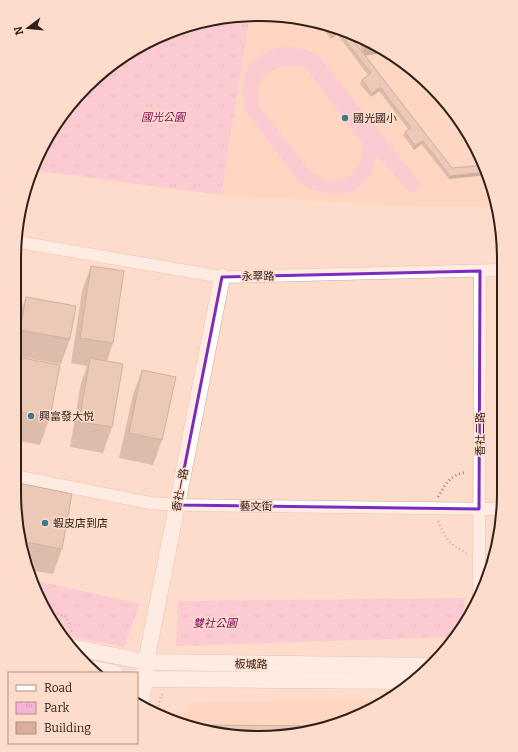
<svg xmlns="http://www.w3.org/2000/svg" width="518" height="752" font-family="Bitter,'Noto Sans TC',serif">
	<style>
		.built { fill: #feceb6 }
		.grass { fill: #fab3d8; fill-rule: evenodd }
		.park { fill: url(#park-tufts) }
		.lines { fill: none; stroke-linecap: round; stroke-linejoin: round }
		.minor-casing { stroke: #cda592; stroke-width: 13 }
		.tertiary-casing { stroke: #cda592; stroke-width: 17 }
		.path { stroke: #927a6f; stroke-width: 2.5; stroke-dasharray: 1 3; stroke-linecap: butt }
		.minor { stroke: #fff; stroke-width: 12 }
		.tertiary { stroke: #fff; stroke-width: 16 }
		.wall { fill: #b99686 }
		.shaded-wall { fill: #967a6d }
		.building { fill: #d7af9c; stroke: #967a6d }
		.marked { fill: none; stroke: #7b2cbf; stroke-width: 3; stroke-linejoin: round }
		.poi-dot { fill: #3e7991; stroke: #fddccc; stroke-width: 1.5 }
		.labels { text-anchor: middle; stroke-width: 3; stroke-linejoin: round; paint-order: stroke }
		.park-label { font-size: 11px; font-style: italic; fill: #7e0357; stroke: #fddccc }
		.poi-label { font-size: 11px; fill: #302119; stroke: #fddccc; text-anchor: start }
		.street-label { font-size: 11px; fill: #302119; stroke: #fddccc }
		.rim { fill: none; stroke: #302119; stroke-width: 2 }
	</style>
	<defs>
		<pattern id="park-tufts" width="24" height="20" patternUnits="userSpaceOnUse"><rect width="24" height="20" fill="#fab3d8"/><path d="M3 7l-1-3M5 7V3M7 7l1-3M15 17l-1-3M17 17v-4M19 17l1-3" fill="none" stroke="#d79ab9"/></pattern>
	</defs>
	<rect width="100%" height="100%" fill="#fddccc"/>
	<!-- built -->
	<g class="built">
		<polygon points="259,14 353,33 432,86 479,150 498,207 415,207 221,195 250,16"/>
		<polygon points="385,700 368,713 307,733 227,736 176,722 186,711 192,701"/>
	</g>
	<!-- grass -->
	<path class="grass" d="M283 47C298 47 308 49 319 56L421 184 410 193 375 154 373 169 368 178 353 192 332 194 307 188 299 182 245 110C238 76 248 53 283 47ZM295 65 305 67 363 145C364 155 359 168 350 175 341 182 322 181 313 173 307 169 302 160 297 154 284 138 272 122 259 106 254 78 268 67 295 65Z"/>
	<!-- park -->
	<g class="park">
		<polygon points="250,16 221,195 33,170 39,150 86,86 165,33"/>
		<polygon points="33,580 140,604 124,647 59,634 55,629"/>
		<polygon points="465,598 463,620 452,637 176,646 178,601"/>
	</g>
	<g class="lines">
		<!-- minor casing -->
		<g class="minor-casing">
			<g id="minor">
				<polyline points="18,242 222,277 500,270"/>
				<polyline points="14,476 150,503 177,505 501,509"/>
				<polyline points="479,597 480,271"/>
			</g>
		</g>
		<!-- tertiary casing -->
		<g class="tertiary-casing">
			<g id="tertiary">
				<polyline points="71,647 146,662 432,666"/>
				<polyline points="89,668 115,673"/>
				<polyline points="137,677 146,679 411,681"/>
				<polyline points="140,703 146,679 146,662 222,277"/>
			</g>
		</g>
		<!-- path -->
		<g class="path">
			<path d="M438 497C447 482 449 476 466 472"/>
			<path d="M438 521C446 539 448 544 467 553"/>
			<polyline points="46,609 66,617 73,634"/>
			<polyline points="157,714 161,695 165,693"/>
		</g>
		<!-- minor -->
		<use href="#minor" class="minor"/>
		<!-- tertiary -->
		<use href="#tertiary" class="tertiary"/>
	</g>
	<!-- wall -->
	<g class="wall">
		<polygon points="321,26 346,31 361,50 359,37 384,53 365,55 452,168 484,165 487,175 449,179 421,144 414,150 403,135 405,132 408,129 379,91 371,97 360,84 362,80 368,75 337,34 331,39"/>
		<polygon points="91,266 113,343 107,361 112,427 103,453 70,447 81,383 87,366 71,363 82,291"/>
		<polygon points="26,297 70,339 61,364 20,357 50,417 40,445 15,440 17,321"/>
		<polygon points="142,370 162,440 153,465 119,458 133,395"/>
		<polygon points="19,483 62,549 53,574 28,570 22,557 14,495"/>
		<polygon points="387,692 396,692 383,701"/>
	</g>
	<!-- shaded-wall -->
	<g class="shaded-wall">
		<polygon points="273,17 293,21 273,19"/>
		<polygon points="338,31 337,34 331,39 332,36"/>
		<polygon points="369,43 384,53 362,56 366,44"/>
		<polygon points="380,87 379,91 371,97 372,94"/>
		<polygon points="423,141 421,144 414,150 415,146"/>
		<polygon points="486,172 487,175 449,179 450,176"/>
	</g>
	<!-- building -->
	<g class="building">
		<polygon points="325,27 346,31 452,168 484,165 486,172 450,176 423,141 415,146 405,132 411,128 380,87 372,94 362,80 371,73 338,31 332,36"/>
		<polygon points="18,254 20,254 18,269"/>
		<polygon points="91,266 124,271 113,343 80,338"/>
		<polygon points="26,297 76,306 70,339 20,330"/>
		<polygon points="16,357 60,365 50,417 15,411"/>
		<polygon points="90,358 123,364 112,427 79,422"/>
		<polygon points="142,370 176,377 162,440 129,433"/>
		<polygon points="19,483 72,494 62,549 20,541 15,502"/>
		<polygon points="387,692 396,692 386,699"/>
		<polygon points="203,725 329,726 307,733 227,736 203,729"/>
	</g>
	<!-- marked area -->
	<path d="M0 0H518V752H0ZM480 271 479 509 177 505 222 277Z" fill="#fddccc" fill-opacity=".55" fill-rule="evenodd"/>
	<path class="marked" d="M480 271 479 509 177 505 222 277Z"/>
	<!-- markers -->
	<g class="poi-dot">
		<circle cx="345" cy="118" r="4"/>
		<circle cx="31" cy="416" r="4"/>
		<circle cx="45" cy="523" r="4"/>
	</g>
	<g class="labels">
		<!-- park labels -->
		<g class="park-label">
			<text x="163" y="121">國光公園</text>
			<text x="215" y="627">雙社公園</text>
		</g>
		<!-- poi labels -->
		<g class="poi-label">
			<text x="353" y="122">國光國小</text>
			<text x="39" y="420">興富發大悦</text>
			<text x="53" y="527">蝦皮店到店</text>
		</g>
		<!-- street labels -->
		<g class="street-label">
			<text transform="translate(258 276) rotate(-1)" y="4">永翠路</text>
			<text transform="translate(480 434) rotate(-90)" y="4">香社二路</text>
			<text transform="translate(180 490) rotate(-79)" y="4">香社一路</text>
			<text transform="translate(256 506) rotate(1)" y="4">藝文街</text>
			<text transform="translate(251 664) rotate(1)" y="4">板城路</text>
		</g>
	</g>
	<!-- crop -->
	<path d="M0 0H518V752H0ZM259 21H259A238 238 0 0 1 497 259V493A238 238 0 0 1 259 731H259A238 238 0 0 1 21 493V259A238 238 0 0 1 259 21Z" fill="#fddccc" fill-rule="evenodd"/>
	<path class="rim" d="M259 21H259A238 238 0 0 1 497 259V493A238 238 0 0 1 259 731H259A238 238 0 0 1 21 493V259A238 238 0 0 1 259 21Z"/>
	<!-- legend -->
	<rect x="8" y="672" width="130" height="72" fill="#fddccc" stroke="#ab9184"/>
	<rect x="16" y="685" width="20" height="6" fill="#ffffff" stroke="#ab9184"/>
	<text x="44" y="692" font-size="12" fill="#302119">Road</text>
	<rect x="16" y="702" width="20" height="12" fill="url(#park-tufts)" stroke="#ab9184"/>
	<text x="44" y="712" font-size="12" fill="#302119">Park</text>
	<rect x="16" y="722" width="20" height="12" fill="#d7af9c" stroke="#ab9184"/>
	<text x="44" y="732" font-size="12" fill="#302119">Building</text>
	<!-- north arrow -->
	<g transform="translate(28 28) rotate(254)" stroke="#fddccc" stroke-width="3" paint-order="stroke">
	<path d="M0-3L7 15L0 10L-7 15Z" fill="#302119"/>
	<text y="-6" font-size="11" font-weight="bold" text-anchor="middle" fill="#302119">N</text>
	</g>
</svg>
